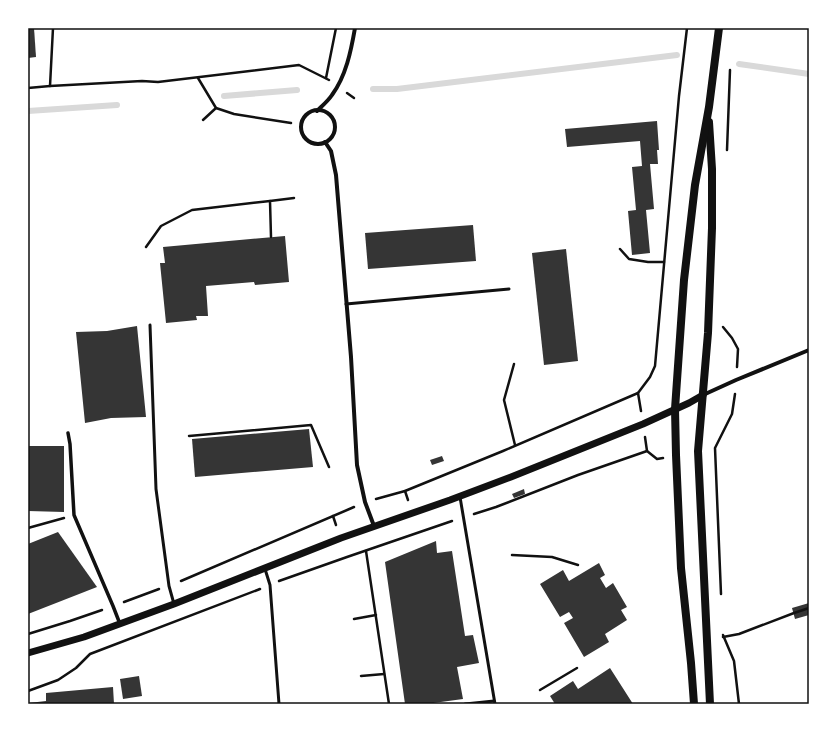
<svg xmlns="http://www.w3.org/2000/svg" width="837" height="732" font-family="Literata,serif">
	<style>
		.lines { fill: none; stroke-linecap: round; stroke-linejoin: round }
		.stream { stroke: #d9d9d9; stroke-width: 6 }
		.building { fill: #353535 }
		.path { stroke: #111; stroke-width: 2.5 }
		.service { stroke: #111; stroke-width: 3 }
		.pedestrian { stroke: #111; stroke-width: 3.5 }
		.minor { stroke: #111; stroke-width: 4 }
		.tertiary { stroke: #111; stroke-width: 7 }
		.secondary { stroke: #111; stroke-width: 8 }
		.neatline { fill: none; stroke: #111; stroke-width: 1.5 }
	</style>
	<rect width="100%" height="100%" fill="#fff"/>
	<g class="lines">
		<!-- stream -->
		<g class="stream">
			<polyline points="739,64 809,74"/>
			<polyline points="373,89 397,89 677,55"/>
			<polyline points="224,96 297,90"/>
			<polyline points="28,111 117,105"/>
		</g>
	</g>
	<!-- building -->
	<g class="building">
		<polygon points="28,28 34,28 36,57 28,58"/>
		<polygon points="657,121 659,150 657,150 658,164 650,164 654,209 646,210 650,253 632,255 628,211 636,210 632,167 642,166 640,141 567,147 565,129"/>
		<polygon points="473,225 476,261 368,269 365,233"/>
		<polygon points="285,236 289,282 255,285 254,282 206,286 208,316 196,316 197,320 166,323 160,263 165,263 163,247"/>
		<polygon points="566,249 578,361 544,365 532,253"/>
		<polygon points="137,326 146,417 111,418 85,423 76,332 107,331"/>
		<polygon points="309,429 313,467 195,477 192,439"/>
		<polygon points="28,446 64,446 64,512 28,511"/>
		<polygon points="442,456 444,461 432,465 430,460"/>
		<polygon points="524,489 525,494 514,498 512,494"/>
		<polygon points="58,532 97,587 28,614 28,544"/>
		<polygon points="436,541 437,553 452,551 465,636 473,635 479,663 457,667 463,699 426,704 405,704 385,562"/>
		<polygon points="599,563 605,575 600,578 606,588 613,583 627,607 621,610 627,620 605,634 609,642 584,657 564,623 573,618 569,612 560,617 540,584 563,570 569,581"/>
		<polygon points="809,603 809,615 795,619 792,608"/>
		<polygon points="610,668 633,704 555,704 550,696 573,681 578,689"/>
		<polygon points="139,676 142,696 123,699 120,679"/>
		<polygon points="113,687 114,704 29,704 29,703 46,701 46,693"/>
	</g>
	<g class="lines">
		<!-- path -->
		<g class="path">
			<polyline points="198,78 216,108 234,114 291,123"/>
			<polyline points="326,78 336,28"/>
			<polyline points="50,86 53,28"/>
			<polyline points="28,88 50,86 142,81 158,82 299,65 329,80"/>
			<polyline points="347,93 354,98"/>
			<polyline points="203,120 216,108"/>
			<polyline points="727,150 730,70"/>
			<polyline points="271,237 270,201 294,198"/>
			<polyline points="146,247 161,226 192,210 270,201"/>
			<polyline points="620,249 629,259 648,262 664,262"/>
			<polyline points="723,327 732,338 738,349 737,367"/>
			<polyline points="514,364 504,400 515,445"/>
			<polyline points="641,411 638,393 650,377 655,366 679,96 687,28"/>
			<polyline points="189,436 311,425 329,467"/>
			<polyline points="645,437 647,451"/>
			<polyline points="405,491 408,500"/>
			<polyline points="376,499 405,491 503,451 638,393"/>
			<polyline points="474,514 496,507 578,475 647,451 657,459 663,458"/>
			<polyline points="333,516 336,525"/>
			<polyline points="28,528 64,518"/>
			<polyline points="366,551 389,704"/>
			<polyline points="512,555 552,557 578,565"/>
			<polyline points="181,581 354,507"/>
			<polyline points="279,581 347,557 452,521"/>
			<polyline points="721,594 715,448 732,414 735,394"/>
			<polyline points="124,602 159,589"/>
			<polyline points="354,619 376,615"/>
			<polyline points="28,634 70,621 102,610"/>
			<polyline points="723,635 734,661 739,704"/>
			<polyline points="723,637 739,634 794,613 809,608"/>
			<polyline points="361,676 384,674"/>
			<polyline points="540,690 577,668"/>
			<polyline points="28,691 58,680 76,668 90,654 260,589"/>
		</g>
		<!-- service -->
		<g class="service">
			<polyline points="346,304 509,289"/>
			<polyline points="150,325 156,489 169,586 174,604"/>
			<polyline points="460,497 495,704"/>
			<polyline points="265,569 270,585 279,704"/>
			<polyline points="465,704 494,701"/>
		</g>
		<!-- pedestrian -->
		<polyline class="pedestrian" points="68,433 70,444 74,515 113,606 120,624"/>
		<!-- minor -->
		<g class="minor">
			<circle cx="318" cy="127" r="17"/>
			<path d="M317 111C322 106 328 101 332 95 346 76 351 51 355 28"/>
			<polyline points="325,142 331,151 336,175 351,357 357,465 365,502 374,526"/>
			<polyline points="703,395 736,380 809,350"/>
		</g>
		<!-- tertiary -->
		<polyline class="tertiary" points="28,653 84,637 174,604 341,538 450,500 511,477 643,424 689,403 703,395"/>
		<!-- secondary -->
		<g class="secondary">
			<polyline points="709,122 712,169 712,228 708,333 698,451 710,704"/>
			<polyline points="694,704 691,663 681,568 676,455 675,409 684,280 695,185 709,107 719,28"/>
		</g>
	</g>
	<!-- border -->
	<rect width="837" height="732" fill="none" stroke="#ffffff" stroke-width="58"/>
	<rect x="29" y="29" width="779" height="674" class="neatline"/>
</svg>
